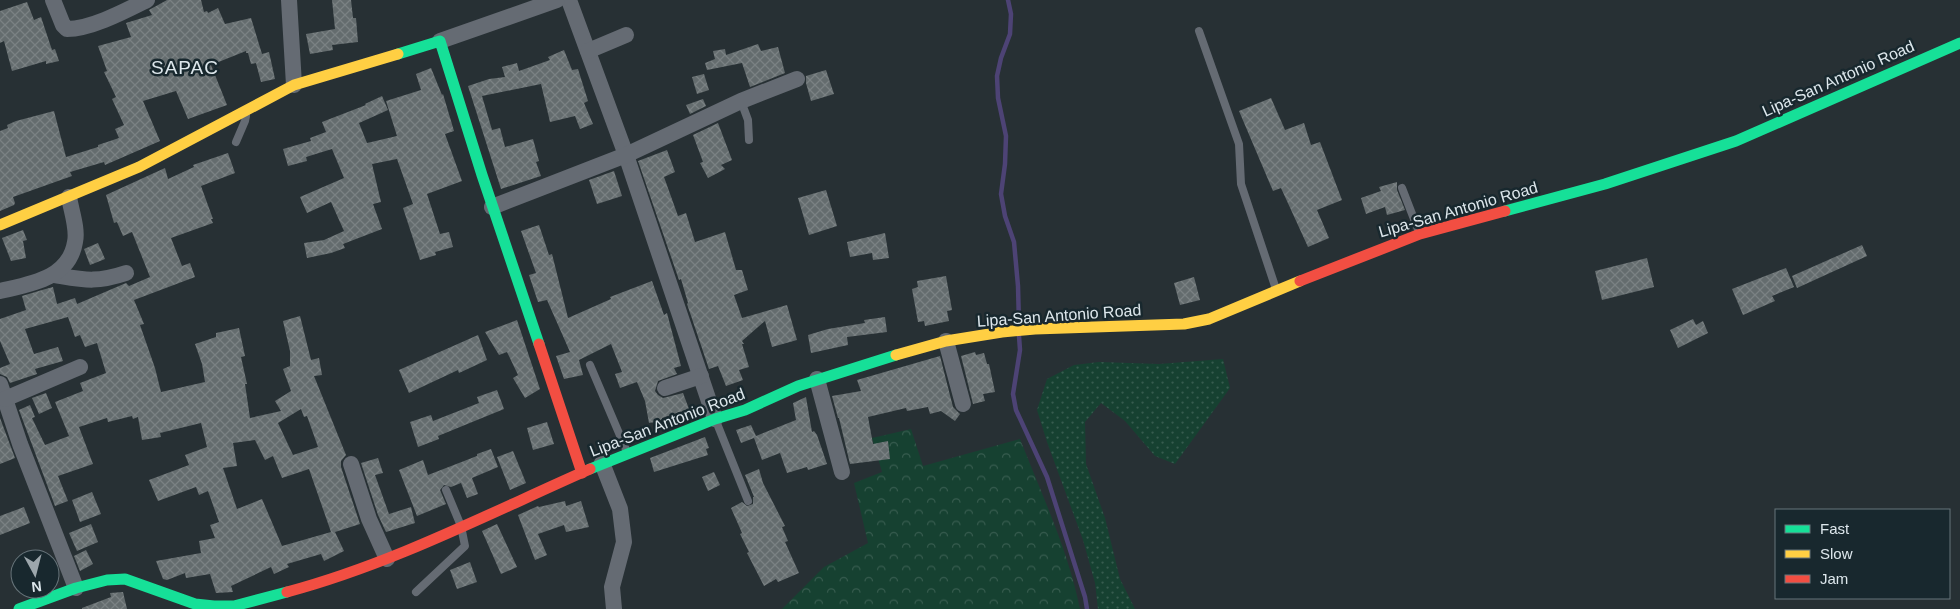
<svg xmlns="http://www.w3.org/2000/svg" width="1960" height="609" font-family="Helvetica,sans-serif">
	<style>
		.grass { fill: url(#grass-dots) }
		.forest { fill: url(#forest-crowns) }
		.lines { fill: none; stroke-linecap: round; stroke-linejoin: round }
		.stream { stroke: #4d4375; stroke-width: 4.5 }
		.building { fill: url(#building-cross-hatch); fill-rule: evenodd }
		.lane { stroke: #656b73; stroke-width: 8 }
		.street { stroke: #656b73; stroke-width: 16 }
		.fast { stroke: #16e098; stroke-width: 11 }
		.slow { stroke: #ffcf43; stroke-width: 11 }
		.jam { stroke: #f24e42; stroke-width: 11 }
		.labels { text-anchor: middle; stroke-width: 5; stroke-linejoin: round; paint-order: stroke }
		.street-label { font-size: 16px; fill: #dde7ec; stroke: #18282e }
		.quarter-label { font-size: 19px; letter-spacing: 1px; fill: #dde7ec; stroke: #18282e }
	</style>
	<defs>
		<pattern id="grass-dots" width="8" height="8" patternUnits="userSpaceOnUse" patternTransform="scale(1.25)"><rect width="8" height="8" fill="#164131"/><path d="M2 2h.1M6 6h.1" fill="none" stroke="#375c4f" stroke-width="1.8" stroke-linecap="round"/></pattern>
		<pattern id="forest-crowns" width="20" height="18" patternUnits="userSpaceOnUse" patternTransform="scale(1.25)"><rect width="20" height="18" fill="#164131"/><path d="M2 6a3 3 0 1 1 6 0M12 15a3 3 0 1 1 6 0" fill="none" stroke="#375c4f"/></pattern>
		<pattern id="building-cross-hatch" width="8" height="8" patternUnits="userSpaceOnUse" patternTransform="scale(1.25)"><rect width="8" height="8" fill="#646c6e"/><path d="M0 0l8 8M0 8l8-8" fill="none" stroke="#7a8183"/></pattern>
	</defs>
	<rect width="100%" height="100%" fill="#273034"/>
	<!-- grass -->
	<polygon class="grass" points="1223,359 1230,388 1175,464 1155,456 1125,421 1101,403 1085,422 1086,464 1105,518 1120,579 1135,609 1098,609 1095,583 1083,540 1047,442 1037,410 1047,379 1074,365 1099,362 1159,364"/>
	<!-- forest -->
	<path class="forest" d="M911 429 923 466 1020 439C1042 495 1068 550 1080 609H782L824 567 868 543 854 483 882 472 872 438Z"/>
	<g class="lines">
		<!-- stream -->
		<g class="stream">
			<polyline points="1008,0 1011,14 1010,34 1001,58 997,76 998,98 1006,136 1005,164 1001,194 1005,216 1014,242 1018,286 1019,324"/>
			<polyline points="1019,336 1020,350 1013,394 1016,410 1047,477 1085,597 1087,609"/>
		</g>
	</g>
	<!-- building -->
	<g class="building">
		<polygon points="167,0 201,0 204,12 207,11 208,13 218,8 225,24 251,18 262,54 269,52 275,79 261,82 256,63 251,64 248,53 246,53 246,51 211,65 227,105 188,119 176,91 143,101 160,141 105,165 104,162 70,172 72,176 13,197 15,203 14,205 0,211 0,131 8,128 7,125 16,121 54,111 66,157 98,147 98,145 119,138 115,129 124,125 112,99 116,97 104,72 107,71 98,46 131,37 126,23 152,15 149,10"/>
		<polygon points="332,0 351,0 353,18 356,18 358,42 332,45 333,50 310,54 306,34 335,29"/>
		<polygon points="27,2 34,20 41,17 52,50 55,49 59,61 46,64 46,61 12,71 4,41 0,43 0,11"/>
		<polygon points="758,44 761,51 778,47 785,73 750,87 742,63 707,70 705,63 715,59 713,51 725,49 726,55"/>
		<polygon points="564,50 572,70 578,69 588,101 584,103 593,124 580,129 575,116 550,122 541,84 482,96 492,130 500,128 505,147 533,139 539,161 536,162 541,176 501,189 468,86 489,79 505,77 502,67 517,63 519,71 550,60 548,57"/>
		<polygon points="431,68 442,95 443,94 454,131 445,134 462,181 427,194 440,234 449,232 453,247 435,252 436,255 420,260 403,208 413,204 397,159 372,164 381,202 373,204 382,229 343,244 345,248 331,253 307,258 304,243 324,240 344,231 331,202 307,213 300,197 344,178 332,149 306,157 307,161 288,166 283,149 311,141 310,138 326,132 322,122 366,105 365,104 382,96 388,110 359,123 367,143 397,136 386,101 421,90 416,74"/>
		<polygon points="826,70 834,94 811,101 806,83 806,76"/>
		<polygon points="704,74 709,90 697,94 692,77"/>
		<polygon points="1271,98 1285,130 1304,123 1311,145 1320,142 1342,200 1317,210 1329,238 1308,247 1281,188 1273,191 1239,111"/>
		<polygon points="703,99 706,106 690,114 686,105"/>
		<polygon points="718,123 732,160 721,165 725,169 708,178 700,163 703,162 693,135"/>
		<polygon points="667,150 675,172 664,177 678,216 686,213 695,242 725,232 736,270 742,270 748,290 734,295 742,318 787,305 797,340 772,347 765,321 742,341 744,344 742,344 749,367 739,370 743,380 726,386 718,366 709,369 687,304 688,303 681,279 679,280 638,161"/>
		<path d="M228 153 235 173 201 186 213 219H211L213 223 171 238 182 266 190 263 195 277 134 300 144 324 140 325 155 368 161 392 205 382 202 364 195 344 216 337V333L239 328 245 356 241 357 247 384H245L250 418 281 411 275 401 291 391 283 369 290 366V351L283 321 300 316 311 360 319 358 322 375 314 376 346 455 341 461V467L360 524 335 532 344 551 324 561 321 554 287 564 289 567 274 574 271 567 231 586 233 592 216 593 210 574 186 578 185 573 167 580 163 579 156 561 201 553 199 541 215 538 210 525 219 522 208 491 199 495 196 487 158 501 149 480 189 465 185 455 207 447 201 423 160 433 161 437 142 440 138 417 133 419 132 416 108 422 107 418 79 427 93 464 58 476 68 501 55 506 19 410 30 405 35 417 32 418 45 445 69 436 55 402 83 391 80 383 106 373 97 343 85 347 80 335 75 337 68 317 25 329 34 354 58 347 63 361 35 369 37 374 10 383 7 377 0 374V368L10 364 0 341V319L26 310 22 296 42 290 53 287 57 304 75 298 77 304 126 283 129 286 150 277 132 232 123 236 117 222 114 223 106 195 165 168 168 179 194 167 193 165ZM301 409 304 417 307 416 318 447 293 455 278 423ZM255 440 265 460 273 456 282 478 309 469 331 532 282 546 262 499 237 509 223 468 237 466 233 443Z"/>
		<polygon points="614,171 622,196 597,204 589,180"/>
		<polygon points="1397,182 1397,190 1405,210 1387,215 1385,207 1366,214 1361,198 1381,191 1379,187"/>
		<polygon points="826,190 837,226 809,235 798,198"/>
		<polygon points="539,225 549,255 552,254 568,318 611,299 610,297 652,281 664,315 667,313 681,366 674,368 677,374 658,381 655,391 658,395 663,398 683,393 689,409 662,418 662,421 649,423 645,401 637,382 620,388 615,374 622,372 611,344 579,360 583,375 564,379 556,356 570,352 547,300 538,302 529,275 536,273 521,231"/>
		<polygon points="23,230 27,240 23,241 26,258 11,261 2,238"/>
		<polygon points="885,233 889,258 873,260 872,253 850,257 847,242"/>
		<polygon points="98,243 105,259 90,265 84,249"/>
		<polygon points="1862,245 1867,256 1797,288 1792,276"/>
		<polygon points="1647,258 1654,287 1602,300 1595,271"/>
		<polygon points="1786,268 1794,287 1772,296 1775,301 1743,315 1732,289"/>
		<polygon points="946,276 952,310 947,311 949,321 925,326 924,321 918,322 912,289 918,287 917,281"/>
		<polygon points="1194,277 1200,300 1180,305 1174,283"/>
		<polygon points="885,317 887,332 847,337 848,345 811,353 808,335 828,329 865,323 864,320"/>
		<polygon points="1693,319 1696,325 1703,321 1708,333 1678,348 1670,330"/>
		<polygon points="517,320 540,389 525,398 513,378 518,375 507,352 499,355 485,332"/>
		<polygon points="478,335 487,360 459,373 458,370 409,393 399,370"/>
		<polygon points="975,352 976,355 984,353 987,364 989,364 995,392 983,394 985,401 973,404 961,356"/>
		<polygon points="940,356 953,407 960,414 955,421 941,411 930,414 928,407 907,411 906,408 868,417 873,444 888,441 890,459 850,464 839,418 838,418 832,396 861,391 857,380"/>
		<polygon points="497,390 504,409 438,436 439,439 418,447 410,422 431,415 433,421 479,403 477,397"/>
		<polygon points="46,393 52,408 39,414 32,398"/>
		<polygon points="806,397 812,432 814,431 817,435 827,464 808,470 807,467 787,473 780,453 762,460 754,438 741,443 736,430 751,425 756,436 796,420 793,403"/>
		<polygon points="0,418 15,458 0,464"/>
		<polygon points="547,422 554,444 533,450 527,428"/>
		<polygon points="705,437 709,448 706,449 708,455 654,472 650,458"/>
		<polygon points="491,449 498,467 472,478 478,494 467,498 461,483 451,487 444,485 440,490 446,504 417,516 399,470 423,460 428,475 477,456 477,454"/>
		<polygon points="513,451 526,483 510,490 497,457"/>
		<polygon points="378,458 383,473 375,475 389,514 411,507 415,523 386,532 378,515 361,463"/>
		<polygon points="759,469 763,483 785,526 782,527 788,541 785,542 799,573 778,582 776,579 764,586 747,553 749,552 740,534 742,533 731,508 742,502 747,506 753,504 753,497 754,497 745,475"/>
		<polygon points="714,472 720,485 708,491 702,477"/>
		<polygon points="92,492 101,514 80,522 72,500"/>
		<polygon points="565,501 566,506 581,501 589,527 566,532 564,525 538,534 547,555 535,560 518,515 538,506 539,507"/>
		<polygon points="24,507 30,523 0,535 0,516"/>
		<polygon points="91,524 98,542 77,551 69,533"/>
		<polygon points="497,524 517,567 501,574 482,531"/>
		<polygon points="86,550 93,564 80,571 74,556"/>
		<polygon points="470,562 477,582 457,589 450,570"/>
		<polygon points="123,592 127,609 82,609 82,608 111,597 110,593"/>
	</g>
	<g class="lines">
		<!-- lane -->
		<g class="lane">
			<polyline points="1199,31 1239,144 1241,184 1276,289"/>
			<polyline points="741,101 748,120 749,140"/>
			<polyline points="236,142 245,121 246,116"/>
			<polyline points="1402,188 1419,232"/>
			<polyline points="590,365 627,452"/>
			<polyline points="716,421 748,501"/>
			<polyline points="416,592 465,546 461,526 446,490"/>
		</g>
		<!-- street -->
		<g class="street">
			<path d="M53 0 63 25 67 29C91 29 125 11 147 0"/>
			<polyline points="289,0 294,85"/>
			<polyline points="569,0 626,155 715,419"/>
			<polyline points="440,41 557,0"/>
			<polyline points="588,51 626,35"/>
			<polyline points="492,207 626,155 741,101 797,79"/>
			<path d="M55 275C85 280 96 283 126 273"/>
			<path d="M0 291C30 284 69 279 75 242 78 229 71 210 69 197"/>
			<polyline points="946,341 963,404"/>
			<polyline points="817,379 842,472"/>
			<polyline points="0,384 20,444 76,588"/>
			<polyline points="665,388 701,376"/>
			<polyline points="5,399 80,367"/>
			<polyline points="602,463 620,509 624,542 612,587 614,609"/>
			<polyline points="351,464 369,519 387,559"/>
		</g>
		<!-- fast -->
		<g class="fast">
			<polyline points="398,54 440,41 482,175 539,344"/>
			<polyline points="1505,211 1605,184 1736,141 1960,43"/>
			<polyline points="590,469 715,419 745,410 798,386 896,355"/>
			<polyline points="19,609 76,588 107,580 125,579 195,604 214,606 234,606 287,592"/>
		</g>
		<!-- slow -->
		<g class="slow">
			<polyline points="0,225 139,167 294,85 398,54"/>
			<polyline points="896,355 946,341 1002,332 1035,329 1184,324 1209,319 1300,281"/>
		</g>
		<!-- jam -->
		<g class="jam">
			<polyline points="1300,281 1420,234 1505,211"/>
			<polyline points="539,344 582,473"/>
			<path d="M287 592C392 564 490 513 590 469"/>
		</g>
	</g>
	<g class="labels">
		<!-- street labels -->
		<g class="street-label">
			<text transform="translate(1838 78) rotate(-24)" y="6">Lipa-San Antonio Road</text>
			<text transform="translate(1458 209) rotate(-16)" y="6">Lipa-San Antonio Road</text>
			<text transform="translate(1059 315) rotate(-4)" y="6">Lipa-San Antonio Road</text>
			<text transform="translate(667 422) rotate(-21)" y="6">Lipa-San Antonio Road</text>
		</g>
		<!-- quarter labels -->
		<g class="quarter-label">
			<text x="185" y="74">SAPAC</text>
		</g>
	</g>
	<!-- legend -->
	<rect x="1775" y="509" width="175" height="90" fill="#18282e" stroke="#67747a"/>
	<rect x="1785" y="525" width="25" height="8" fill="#16e098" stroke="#67747a"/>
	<text x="1820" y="534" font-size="15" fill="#dde7ec">Fast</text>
	<rect x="1785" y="550" width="25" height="8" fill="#ffcf43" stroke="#67747a"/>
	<text x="1820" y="559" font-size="15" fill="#dde7ec">Slow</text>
	<rect x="1785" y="575" width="25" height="8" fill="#f24e42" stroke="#67747a"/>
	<text x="1820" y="584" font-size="15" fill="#dde7ec">Jam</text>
	<!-- north arrow -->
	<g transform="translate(35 574) rotate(173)"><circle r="24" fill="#18282e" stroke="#67747a"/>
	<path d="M0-4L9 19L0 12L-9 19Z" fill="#9da7ac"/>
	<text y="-8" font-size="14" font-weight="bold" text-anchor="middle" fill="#dde7ec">N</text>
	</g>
</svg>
